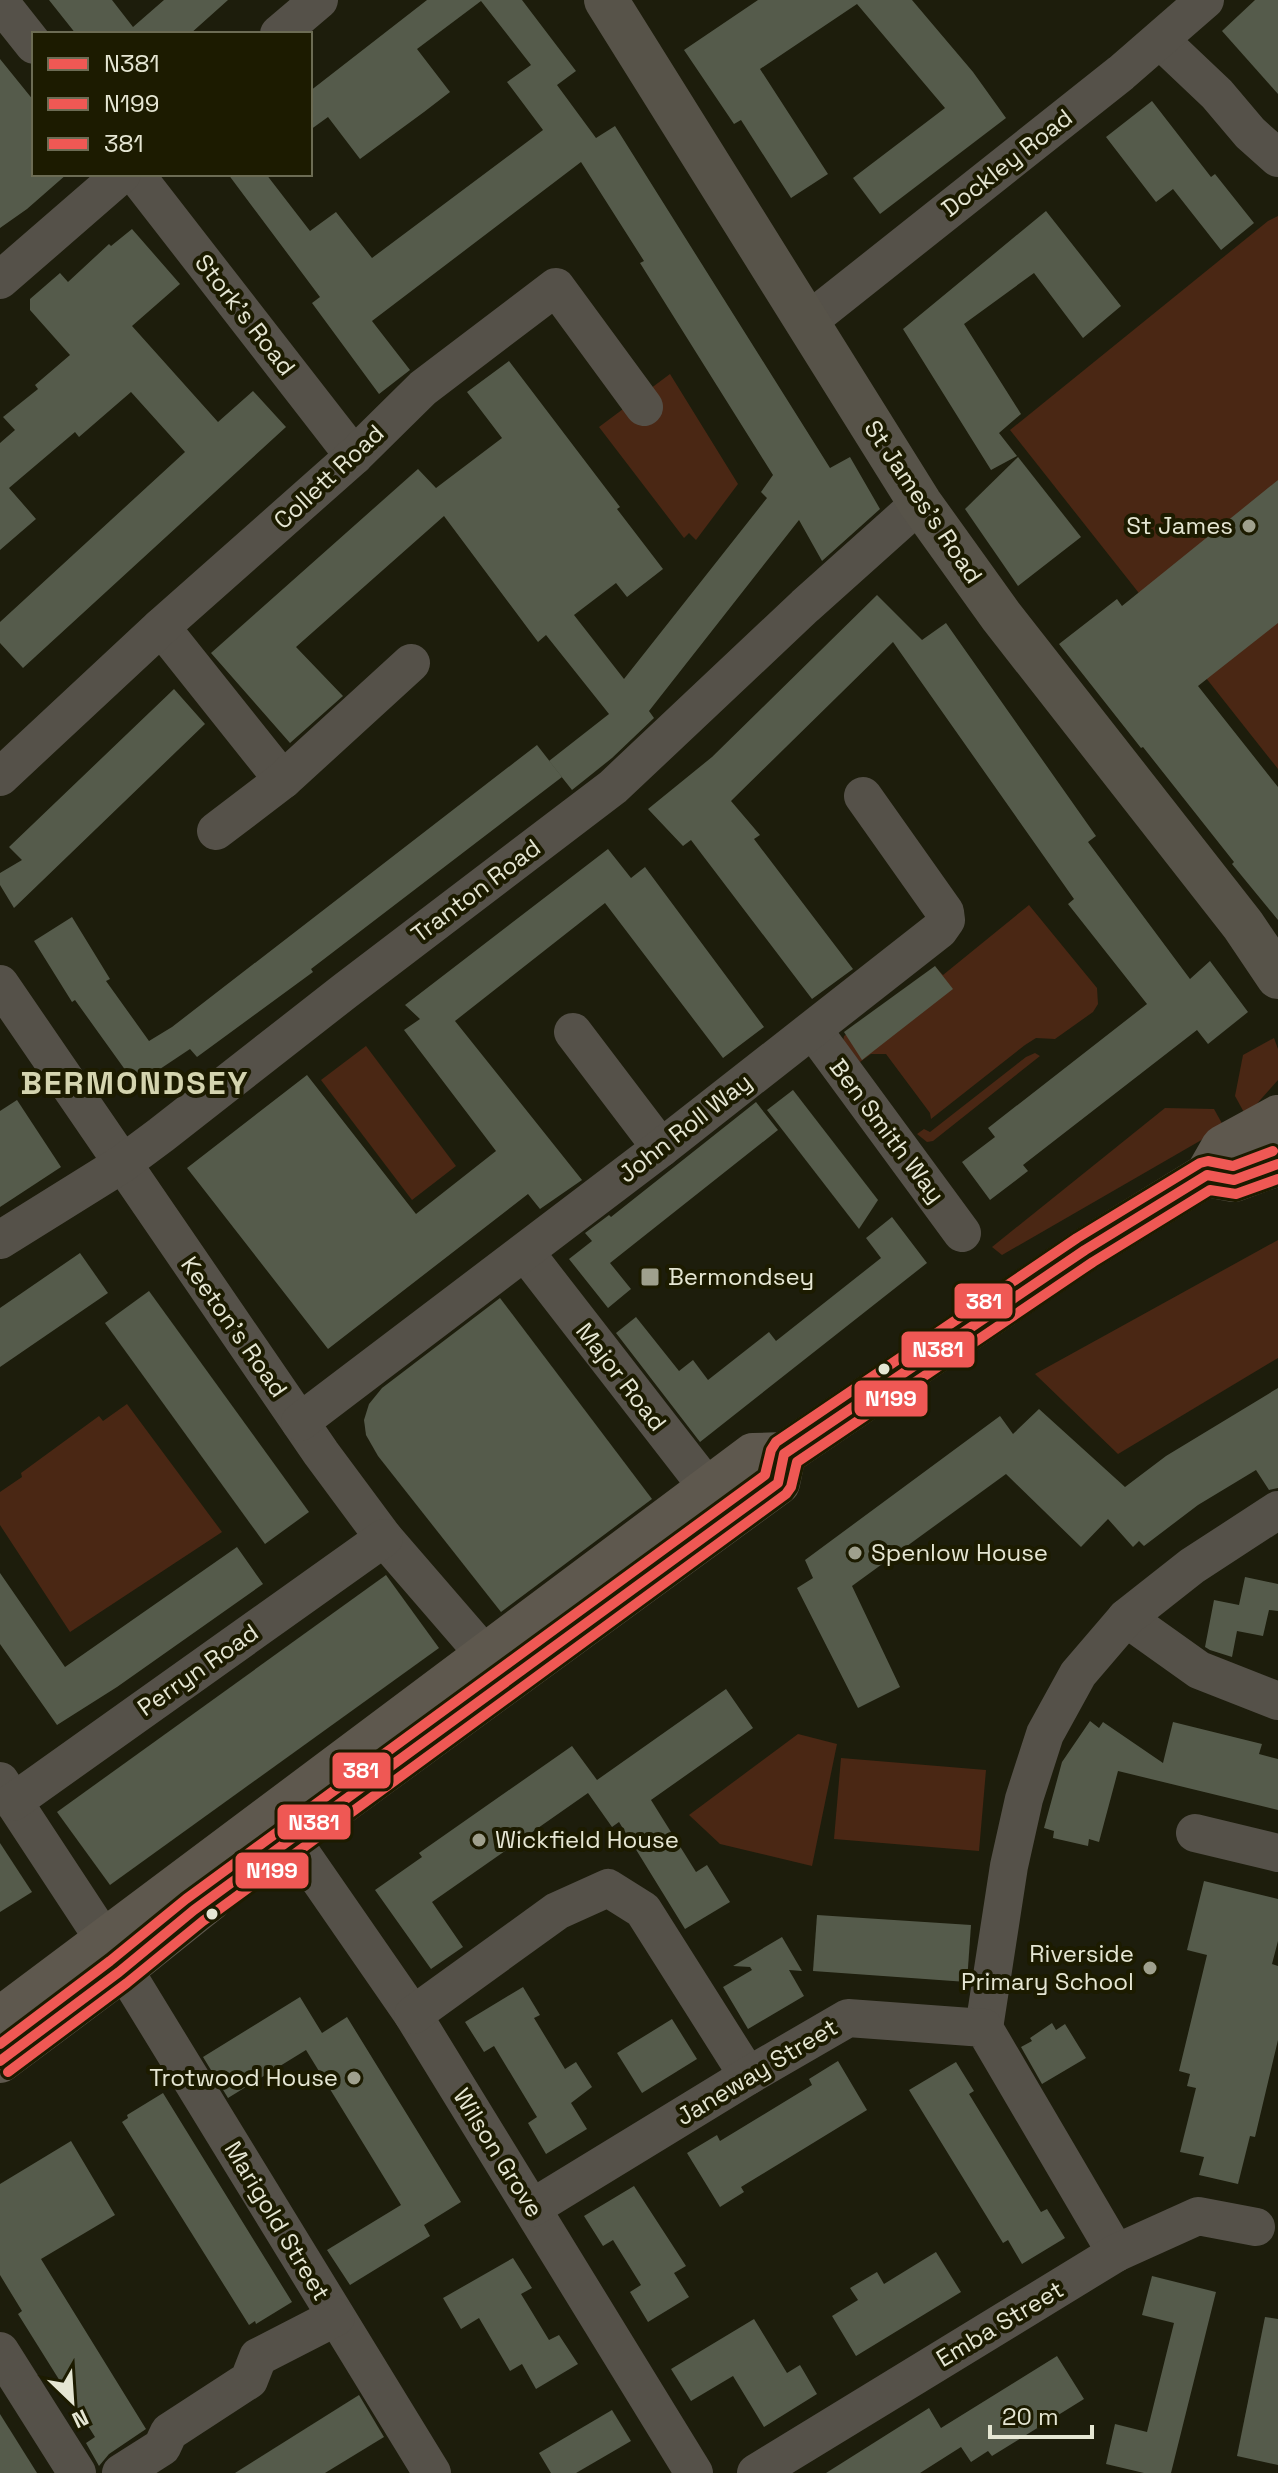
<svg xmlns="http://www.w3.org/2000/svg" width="1278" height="2473" font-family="'Space Grotesk',sans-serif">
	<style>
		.green { fill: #4a2714 }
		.building { fill: #555b4b }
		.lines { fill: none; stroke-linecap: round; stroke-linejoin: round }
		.street { stroke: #555149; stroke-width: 38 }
		.secondary { stroke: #575349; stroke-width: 44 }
		.primary { stroke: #5e584e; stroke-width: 44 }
		.bus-1-casing { stroke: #1c1b00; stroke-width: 16 }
		.bus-2-casing { stroke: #1c1b00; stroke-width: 16 }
		.bus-3-casing { stroke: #1c1b00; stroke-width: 16 }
		.bus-1 { stroke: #ef5854; stroke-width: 10 }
		.bus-2 { stroke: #ef5854; stroke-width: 10 }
		.bus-3 { stroke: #ef5854; stroke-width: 10 }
		.poi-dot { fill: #9fa08d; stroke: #1c1b00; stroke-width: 3 }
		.bus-dot { fill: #e5e6d3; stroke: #1c1b00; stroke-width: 3 }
		.labels { text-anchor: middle; stroke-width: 8; stroke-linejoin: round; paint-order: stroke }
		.street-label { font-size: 24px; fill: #e5e6d3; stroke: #1c1b00 }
		.poi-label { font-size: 24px; fill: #e5e6d3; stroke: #1c1b00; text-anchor: end }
		.district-label { font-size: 32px; font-weight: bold; letter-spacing: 2px; fill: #d4d4af; stroke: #1c1b00 }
		.line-badge { stroke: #1c1b00; stroke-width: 3 }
		.badge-label { font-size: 22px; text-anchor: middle; font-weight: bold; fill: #fff }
	</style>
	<rect width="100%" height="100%" fill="#1d1d0c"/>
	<!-- green -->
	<g class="green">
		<polygon points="1278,216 1278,769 1010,430 1268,221"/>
		<polygon points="670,374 738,484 696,540 689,533 684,538 599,427"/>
		<polygon points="1029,905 1097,988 1098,1004 1093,1012 1055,1039 1036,1038 1025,1045 931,1119 930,1113 886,1054 871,1054 860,1062 843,1041 844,1036 935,967 943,975"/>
		<polygon points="1274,1038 1278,1049 1278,1080 1246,1116 1235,1096 1243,1055"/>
		<polygon points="366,1046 456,1166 412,1200 321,1080"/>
		<polygon points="1035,1053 1040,1056 933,1141 927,1142 917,1134 924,1129 930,1132 1026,1057"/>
		<polygon points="1165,1108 1214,1109 1224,1127 1002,1255 992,1247"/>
		<polygon points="1278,1240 1278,1358 1118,1454 1035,1374"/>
		<polygon points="127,1404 222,1532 70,1632 0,1525 0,1492 22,1477 21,1473 99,1416 103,1421"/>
		<polygon points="798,1734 837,1744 812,1866 720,1844 689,1815"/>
		<polygon points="841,1758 986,1770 979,1851 834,1839"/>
	</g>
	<!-- building -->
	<g class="building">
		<polygon points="49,0 112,0 133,27 164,0 228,0 190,34 76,34"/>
		<polygon points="427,0 522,0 576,71 557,85 596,138 615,126 830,468 850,457 880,509 822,561 799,520 649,711 654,718 612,758 572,790 549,761 609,714 546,635 538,642 444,516 296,647 343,696 290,743 211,653 418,469 436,488 502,438 467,392 509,361 620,507 617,509 663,569 627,597 616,583 574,615 624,679 767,498 761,492 773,475 640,263 644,261 581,162 372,321 410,370 379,394 312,303 320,297 228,174 266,174 310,231 336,212 372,258 543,130 507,82 531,65 481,1 417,49 450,92 424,112 360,159 328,117 310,130 310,91"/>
		<polygon points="758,0 912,0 973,72 1006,118 880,214 853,178 945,108 857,4 760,69 828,174 791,198 741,120 734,124 684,50"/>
		<polygon points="1255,0 1278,0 1278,94 1222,31"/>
		<polygon points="0,59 34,101 34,174 67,174 27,209 0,228"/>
		<polygon points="1152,101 1211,177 1215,174 1254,223 1221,250 1173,189 1156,202 1106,137"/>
		<polygon points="1046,211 1121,306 1083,338 1034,273 964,324 1021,414 999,433 1017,456 991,470 903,329"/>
		<polygon points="132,229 180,284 132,326 218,422 253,391 286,427 23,668 0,643 0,622 185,452 131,392 79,437 75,432 9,488 36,519 0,550 0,443 15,430 3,417 38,389 35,385 70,355 30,310 30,299 60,273 68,282 109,244 111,246"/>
		<polygon points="1018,457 1081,537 1018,586 965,509"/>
		<polygon points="1278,480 1278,623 1198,686 1278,787 1278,920 1232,864 1234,862 1143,747 1141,748 1059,644 1117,599 1122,606"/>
		<polygon points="877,595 922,640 946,623 1096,836 1088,842 1190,979 1210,961 1248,1012 1208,1044 1197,1030 1023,1165 1028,1171 990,1200 962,1162 995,1137 988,1128 1147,1004 1068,904 1074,899 893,642 731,801 760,835 754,839 853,969 812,999 691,840 683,846 648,809 712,757"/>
		<polygon points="174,689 205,724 14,908 0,885 0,873 22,860 9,847"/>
		<polygon points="537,745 562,777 311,969 313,972 197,1057 190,1049 136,1085 75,1000 72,1002 34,941 72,917 110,979 106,981 149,1041 172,1027"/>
		<polygon points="608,849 631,878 645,867 764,1027 723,1058 605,903 455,1021 582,1180 540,1209 528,1194 328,1349 187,1168 307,1075 416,1214 496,1151 404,1030 420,1019 405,1005"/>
		<polygon points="935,966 953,989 862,1060 844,1032"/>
		<polygon points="793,1090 878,1200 859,1229 767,1110"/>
		<polygon points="17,1100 61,1167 0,1207 0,1111"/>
		<polygon points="756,1102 778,1130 610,1263 631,1289 608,1308 569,1259 592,1241 585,1233 609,1215 611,1217"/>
		<polygon points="892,1217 927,1263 700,1442 616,1333 636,1317 679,1371 693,1360 708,1380 769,1332 776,1341 881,1258 866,1238"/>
		<polygon points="80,1253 108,1293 0,1367 0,1308"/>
		<polygon points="149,1291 309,1512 265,1544 105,1323"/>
		<polygon points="500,1298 652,1499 501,1612 378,1456 366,1435 364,1420 369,1404 382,1388"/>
		<polygon points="1278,1388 1278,1488 1269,1490 1256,1470 1198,1505 1144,1546 1139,1541 1133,1547 1108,1519 1081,1547 1006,1474 852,1586 900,1687 858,1708 797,1588 813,1578 805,1560 1000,1416 1013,1434 1039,1409 1125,1487 1166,1456"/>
		<polygon points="237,1547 263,1584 117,1687 57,1725 0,1644 0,1573 65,1667"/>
		<polygon points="386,1575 439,1648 110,1885 57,1812"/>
		<polygon points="1245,1577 1278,1584 1278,1611 1269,1610 1263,1636 1237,1631 1232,1657 1210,1650 1205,1647 1214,1600 1239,1605"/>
		<polygon points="726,1689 753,1728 651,1800 696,1872 707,1865 730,1902 685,1929 619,1822 612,1827 588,1793 432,1902 463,1947 431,1969 375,1890 422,1857 419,1853 572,1746 597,1780"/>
		<polygon points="1090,1721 1099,1728 1103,1722 1163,1763 1173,1722 1262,1744 1259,1754 1278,1759 1278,1810 1118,1771 1099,1842 1089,1839 1088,1846 1053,1838 1054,1831 1044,1828 1062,1762"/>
		<polygon points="0,1843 32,1892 0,1912"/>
		<polygon points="1204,1881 1278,1899 1278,1941 1272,1964 1278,1966 1278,2040 1255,2137 1250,2136 1238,2184 1199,2175 1204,2157 1180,2152 1196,2088 1187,2086 1190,2074 1179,2071 1207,1955 1187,1950"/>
		<polygon points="817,1915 971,1925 967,1982 813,1971"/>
		<polygon points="782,1937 802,1971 789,1970 804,1996 748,2029 723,1987 752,1970 750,1967 733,1966"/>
		<polygon points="523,1987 540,2015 534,2018 565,2069 576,2062 592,2087 571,2103 587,2129 546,2154 528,2123 537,2117 494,2046 484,2052 465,2022"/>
		<polygon points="300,1997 322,2033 347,2017 461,2202 424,2225 430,2236 350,2285 327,2250 401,2205 306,2050 228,2098 203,2057"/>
		<polygon points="672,2019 697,2059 642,2093 617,2053"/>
		<polygon points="1052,2023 1056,2030 1065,2024 1086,2058 1042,2084 1021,2047 1032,2041 1030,2038"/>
		<polygon points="838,2061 867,2110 741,2187 744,2192 720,2207 687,2153 717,2135 720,2141 812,2085 809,2079"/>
		<polygon points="956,2062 974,2091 969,2094 1041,2212 1047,2209 1065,2238 1022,2264 1008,2240 1003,2243 909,2090"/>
		<polygon points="163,2093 292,2302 256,2324 255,2321 249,2325 122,2122 128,2118 127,2115"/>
		<polygon points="71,2141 115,2215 41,2259 146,2429 109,2454 99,2466 86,2443 95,2437 18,2314 22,2311 0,2275 0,2184"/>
		<polygon points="634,2186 686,2266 674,2273 689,2297 648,2322 630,2292 641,2285 613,2240 603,2246 584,2216"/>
		<polygon points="936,2252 961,2292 856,2356 832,2316 858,2300 850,2288 877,2272 884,2284"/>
		<polygon points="513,2258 532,2288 521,2294 549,2340 559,2335 578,2364 536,2389 522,2364 510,2371 479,2318 461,2329 443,2298"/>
		<polygon points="1152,2276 1216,2292 1171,2473 1144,2473 1106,2464 1115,2424 1147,2432 1174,2323 1142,2315"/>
		<polygon points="1265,2317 1278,2319 1278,2465 1237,2456"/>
		<polygon points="754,2319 787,2373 800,2365 817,2394 764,2427 733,2376 691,2401 671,2369"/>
		<polygon points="1057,2356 1084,2399 992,2456 988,2451 971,2462 961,2447 920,2473 826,2473 929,2408 941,2428"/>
		<polygon points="359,2395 384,2437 325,2473 235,2473"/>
		<polygon points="612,2410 631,2441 576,2473 551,2473 539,2453"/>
		<polygon points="0,2414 37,2473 0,2473"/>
	</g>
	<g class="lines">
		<!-- street -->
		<g class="street">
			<polyline points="0,2 34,45"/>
			<polyline points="279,34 319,0"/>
			<polyline points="1160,40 1217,94 1250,133 1278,158"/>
			<polyline points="135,174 354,456"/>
			<polyline points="0,280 122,174"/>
			<polyline points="806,323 1121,73 1205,0"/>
			<polyline points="161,627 283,780"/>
			<polyline points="0,777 161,627 354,456 423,388 556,287 644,407"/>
			<polyline points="216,831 283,780 411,663"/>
			<polyline points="0,984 321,1453 384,1538 486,1656"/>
			<polyline points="813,1030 962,1233"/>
			<polyline points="573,1032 661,1148"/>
			<polyline points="0,1240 122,1164 161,1135 345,991 613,787 805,606 920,503"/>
			<polyline points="535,1265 708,1488"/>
			<polyline points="300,1422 661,1148 939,930 946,920 945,912 863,796"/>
			<polyline points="1126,1618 1199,1670 1278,1701"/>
			<polyline points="0,1781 105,1941"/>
			<polyline points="13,1802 384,1538"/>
			<polyline points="1195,1833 1278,1853"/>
			<polyline points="292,1840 413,2015 694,2473"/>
			<polyline points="119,1972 134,1986 432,2473"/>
			<polyline points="413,2015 557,1911 608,1888 643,1910 748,2076"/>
			<polyline points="984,2028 1009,1866 1024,1799 1045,1734 1078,1674 1126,1618 1192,1566 1278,1510"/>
			<polyline points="532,2208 748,2076 848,2018 984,2028 1116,2253"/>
			<polyline points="0,2351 77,2473"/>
			<polyline points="121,2473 162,2447 169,2432 249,2380 258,2357 336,2317"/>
			<polyline points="756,2473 1116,2253 1198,2216 1256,2227"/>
		</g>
		<!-- secondary -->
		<polyline class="secondary" points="606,0 920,503 1001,616 1243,925 1278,977"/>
		<!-- primary -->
		<g class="primary">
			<polyline points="1207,1175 1234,1180 1278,1164"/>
			<polyline points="320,1818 778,1483 784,1454"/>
			<polyline points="0,2019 753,1455 784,1454 1085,1250 1207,1175 1223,1147 1278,1117"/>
			<polyline points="0,2061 119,1972 210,1899"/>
		</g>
		<!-- bus-1 casing -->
		<g class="bus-1-casing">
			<polyline id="bus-1" points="0,2061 119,1972 194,1910 778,1483 784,1454 1085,1250 1207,1175 1234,1180 1278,1164"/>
		</g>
		<!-- bus-2 casing -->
		<g class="bus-2-casing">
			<polyline id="bus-2" points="8,2072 127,1983 203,1921 786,1494 791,1487 797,1462 1093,1262 1210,1190 1236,1194 1278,1179"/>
		</g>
		<!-- bus-3 casing -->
		<g class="bus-3-casing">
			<polyline id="bus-3" points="0,2044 110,1961 186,1899 765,1475 771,1450 776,1442 1077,1238 1200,1163 1208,1161 1233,1166 1273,1151"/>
		</g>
		<!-- bus-1 -->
		<use href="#bus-1" class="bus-1"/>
		<!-- bus-2 -->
		<use href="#bus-2" class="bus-2"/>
		<!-- bus-3 -->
		<use href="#bus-3" class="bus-3"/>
	</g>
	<!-- markers -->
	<g class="poi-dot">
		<circle cx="1249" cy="526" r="8"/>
		<rect x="640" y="1267" width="20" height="20" rx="4"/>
		<circle cx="855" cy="1553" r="8"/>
		<circle cx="479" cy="1840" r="8"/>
		<circle cx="1150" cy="1968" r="8"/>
		<circle cx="354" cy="2078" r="8"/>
	</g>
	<g class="bus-dot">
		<circle cx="884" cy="1369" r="7"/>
		<circle cx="212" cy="1914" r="7"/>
	</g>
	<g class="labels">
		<!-- street labels -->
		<g class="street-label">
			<text transform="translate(1007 163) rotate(-38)" y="8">Dockley Road</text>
			<text transform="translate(245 315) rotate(52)" y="8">Stork's Road</text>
			<text transform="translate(329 477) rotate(-43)" y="8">Collett Road</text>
			<text transform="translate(923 502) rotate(56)" y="8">St James's Road</text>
			<text transform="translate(476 891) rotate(-37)" y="8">Tranton Road</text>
			<text transform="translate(685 1128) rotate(-38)" y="8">John Roll Way</text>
			<text transform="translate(887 1131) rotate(53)" y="8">Ben Smith Way</text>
			<text transform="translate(234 1327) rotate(55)" y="8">Keeton's Road</text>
			<text transform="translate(621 1377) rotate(52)" y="8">Major Road</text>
			<text transform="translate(198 1670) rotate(-35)" y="8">Perryn Road</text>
			<text transform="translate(757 2072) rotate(-31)" y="8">Janeway Street</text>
			<text transform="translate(498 2153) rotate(58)" y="8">Wilson Grove</text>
			<text transform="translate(277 2221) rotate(59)" y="8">Marigold Street</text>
			<text transform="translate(1000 2324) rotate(-31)" y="8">Emba Street</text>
		</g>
		<!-- poi labels -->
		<g class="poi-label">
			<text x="1233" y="534">St James</text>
			<text x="668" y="1285" text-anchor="start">Bermondsey</text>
			<text x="871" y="1561" text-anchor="start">Spenlow House</text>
			<text x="495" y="1848" text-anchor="start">Wickfield House</text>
			<text x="1134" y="1962">Riverside<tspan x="1134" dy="28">Primary School</tspan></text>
			<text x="338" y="2086">Trotwood House</text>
		</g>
		<!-- district labels -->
		<g class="district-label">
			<text x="135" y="1094">BERMONDSEY</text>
		</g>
	</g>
	<g class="line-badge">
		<rect x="953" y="1282" width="61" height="38" rx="8" fill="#ef5854"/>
		<rect x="900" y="1330" width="76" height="39" rx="8" fill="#ef5854"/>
		<rect x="853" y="1379" width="76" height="39" rx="8" fill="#ef5854"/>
		<rect x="331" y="1751" width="61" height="39" rx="8" fill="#ef5854"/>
		<rect x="276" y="1803" width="76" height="38" rx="8" fill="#ef5854"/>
		<rect x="234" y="1851" width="76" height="39" rx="8" fill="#ef5854"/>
	</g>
	<g class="badge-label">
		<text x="984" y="1309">381</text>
		<text x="938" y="1357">N381</text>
		<text x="891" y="1406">N199</text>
		<text x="361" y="1778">381</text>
		<text x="314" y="1830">N381</text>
		<text x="272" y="1878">N199</text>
	</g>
	<!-- legend -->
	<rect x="32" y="32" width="280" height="144" fill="#1c1b00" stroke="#6c6c54" stroke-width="2"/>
	<rect x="48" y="58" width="40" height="12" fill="#ef5854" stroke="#6c6c54" stroke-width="2"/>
	<text x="104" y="72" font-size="24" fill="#e5e6d3">N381</text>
	<rect x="48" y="98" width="40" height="12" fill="#ef5854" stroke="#6c6c54" stroke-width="2"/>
	<text x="104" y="112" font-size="24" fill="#e5e6d3">N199</text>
	<rect x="48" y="138" width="40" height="12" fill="#ef5854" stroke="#6c6c54" stroke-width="2"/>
	<text x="104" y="152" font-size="24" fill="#e5e6d3">381</text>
	<!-- north arrow -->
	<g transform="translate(72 2401) rotate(155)" stroke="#1c1b00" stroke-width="6" paint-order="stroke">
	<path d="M0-6L14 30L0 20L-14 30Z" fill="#e5e6d3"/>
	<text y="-12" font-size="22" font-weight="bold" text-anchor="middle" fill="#e5e6d3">N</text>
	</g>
	<!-- scale -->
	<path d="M990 2425v12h102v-12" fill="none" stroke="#e5e6d3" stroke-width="4"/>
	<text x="1002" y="2425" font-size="24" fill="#e5e6d3" stroke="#1c1b00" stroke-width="6" paint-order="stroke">20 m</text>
</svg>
